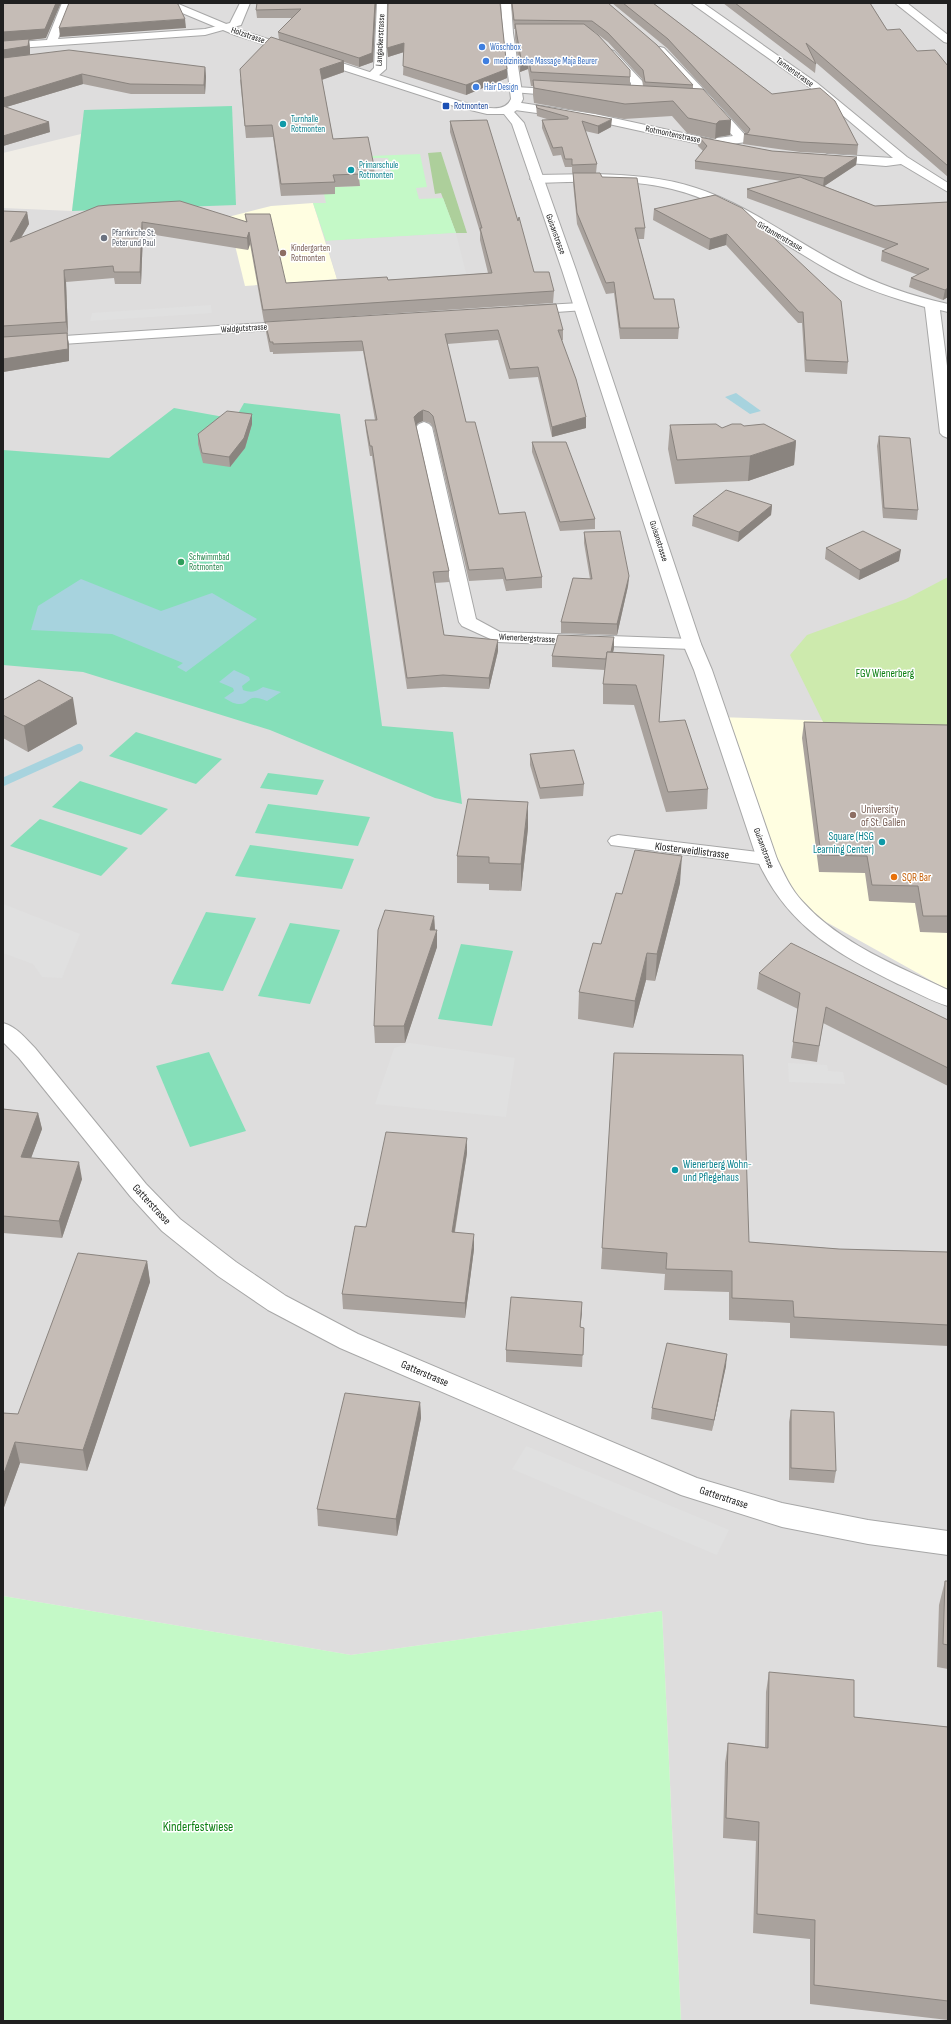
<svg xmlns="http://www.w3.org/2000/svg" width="951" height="2024" font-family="'Sofia Sans Condensed',sans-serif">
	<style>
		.residential { fill: #dedddd }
		.education { fill: #fffee1 }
		.grass { fill: #cdeaad }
		.forest { fill: #adcf9b }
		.park { fill: #c4f9c7 }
		.pitch { fill: #85dfb9 }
		.parking { fill: #e0e0e0 }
		.water { fill: #a7d3de }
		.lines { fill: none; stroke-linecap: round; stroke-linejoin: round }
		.stream { stroke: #a7d3de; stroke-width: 8 }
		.minor-casing { stroke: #a7a7a7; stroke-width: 2 }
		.tertiary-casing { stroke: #a7a7a7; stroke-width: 2 }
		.minor { fill: #fff; fill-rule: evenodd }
		.tertiary { fill: #fff; fill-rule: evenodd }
		.wall { fill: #a9a29d; fill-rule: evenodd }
		.shaded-wall { fill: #8a847f }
		.building { fill: #c5bcb6; stroke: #8a847f }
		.shop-dot { fill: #3f7fe0; stroke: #fff; stroke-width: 1.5 }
		.transit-dot { fill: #1a4fb4; stroke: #fff; stroke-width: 1.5 }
		.culture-dot { fill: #0f9aa8; stroke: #fff; stroke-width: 1.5 }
		.worship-dot { fill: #6b7280; stroke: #fff; stroke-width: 1.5 }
		.education-dot { fill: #8d6e63; stroke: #fff; stroke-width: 1.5 }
		.leisure-dot { fill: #2e9e5b; stroke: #fff; stroke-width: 1.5 }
		.food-dot { fill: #e8710a; stroke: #fff; stroke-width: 1.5 }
		.labels { text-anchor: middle; stroke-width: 3; stroke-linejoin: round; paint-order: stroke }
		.far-street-label { font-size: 9px; fill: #202020; stroke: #fff }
		.far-shop-label { font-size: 9px; fill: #366cbe; stroke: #fff; text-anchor: start }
		.far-transit-label { font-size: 9px; fill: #164399; stroke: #fff; text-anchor: start }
		.far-culture-label { font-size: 9px; fill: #0d838f; stroke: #fff; text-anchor: start }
		.far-worship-label { font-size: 9px; fill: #5b616d; stroke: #fff; text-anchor: start }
		.far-education-label { font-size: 9px; fill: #785e54; stroke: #fff; text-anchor: start }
		.far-leisure-label { font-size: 9px; fill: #27864d; stroke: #fff; text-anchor: start }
		.park-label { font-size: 11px; fill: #0c7f12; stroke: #fff }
		.education-label { font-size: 11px; fill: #785e54; stroke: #fff; text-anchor: start }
		.culture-label { font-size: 11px; fill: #0d838f; stroke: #fff; text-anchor: end }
		.street-label { font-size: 11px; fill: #202020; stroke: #fff }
		.food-label { font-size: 11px; fill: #c56008; stroke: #fff; text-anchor: start }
		.near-park-label { font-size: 13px; fill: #0c7f12; stroke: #fff }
	</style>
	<rect width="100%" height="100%" fill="#f0ede6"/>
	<!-- residential -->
	<polygon class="residential" points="3,3 948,3 948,2021 681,2021 662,1611 351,1655 3,1596 3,208 72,211 81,134 3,153"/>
	<!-- education -->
	<g class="education">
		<polygon points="313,203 337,279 245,286 228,217 271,206"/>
		<polygon points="718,717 948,725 948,990 794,904"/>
	</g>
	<!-- grass -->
	<polygon class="grass" points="948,577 948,738 829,734 790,655 807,635 906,599"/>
	<!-- forest -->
	<polygon class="forest" points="441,152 467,233 456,233 441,193 435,194 428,153"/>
	<!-- park -->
	<g class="park">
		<polygon points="420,154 427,187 416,188 419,199 443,198 456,233 326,241 313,203 326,203 324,194 335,194 334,187 360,186 358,177 392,177 388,158 371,158 370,156"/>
		<polygon points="3,1596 351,1655 662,1611 681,2021 3,2021"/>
	</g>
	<!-- pitch -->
	<g class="pitch">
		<polygon points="232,106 236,205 72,211 84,110"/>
		<polygon points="244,403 340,414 382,726 453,732 462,804 435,798 270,730 83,672 3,665 3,450 109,458 174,408 235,419"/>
		<polygon points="136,732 222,759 196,784 109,756"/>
		<polygon points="268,773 324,780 317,795 260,788"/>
		<polygon points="80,781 168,809 141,835 52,807"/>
		<polygon points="268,804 370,817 358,846 255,833"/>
		<polygon points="40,819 128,848 101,876 10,846"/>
		<polygon points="250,845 354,859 342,889 235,876"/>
		<polygon points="206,912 256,918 223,991 171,984"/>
		<polygon points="290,923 340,930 310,1004 258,996"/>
		<polygon points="461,944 513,951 492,1026 438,1019"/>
		<polygon points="209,1052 246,1131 190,1147 156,1066"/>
	</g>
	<!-- parking -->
	<g class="parking">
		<polygon points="456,233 467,276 339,286 326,241"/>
		<polygon points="211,305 212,313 90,321 92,313"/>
		<polygon points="3,904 80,934 62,978 42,977 33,964 3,953"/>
		<polygon points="410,1043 515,1058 506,1117 375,1104 394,1048"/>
		<polygon points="788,1063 827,1065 828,1071 843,1072 845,1084 789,1082"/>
		<polygon points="526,1446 729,1530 717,1555 512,1469"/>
	</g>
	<!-- water -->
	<g class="water">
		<polygon points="736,393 761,411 750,414 725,397"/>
		<polygon points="81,579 161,611 212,593 257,619 186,672 177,667 183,663 112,634 31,630 38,606"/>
		<path d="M234 670 249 677 250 680 242 686 243 690C251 693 255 692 263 687L281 692 267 701C245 692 252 705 238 704 234 704 228 700 224 698L234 691 233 688 219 682Z"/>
	</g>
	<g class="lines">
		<!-- stream -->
		<polyline class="stream" points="3,782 79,748"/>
		<!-- minor casing -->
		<g class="minor-casing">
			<g id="minor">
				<polygon points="62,3 72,3 58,39 205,29 230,23 240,3 250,3 241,25 205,35 3,49 3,43 47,40"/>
				<polygon points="377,3 387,3 386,69 377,77 373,78 367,75 374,68"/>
				<polygon points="691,3 703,3 817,83 907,157 948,183 948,192 901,164 886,166 823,161 821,158 827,154 893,158 809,87"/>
				<polygon points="660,47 664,48 712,98 746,136 748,139 746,142 732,144 733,146 731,149 727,150 595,121 515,110 509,106 515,102 595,114 710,139 733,136 656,52 654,50"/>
				<polygon points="610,50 614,51 643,82 643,97 641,99 637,101 631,97 631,83 604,53"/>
				<polygon points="516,87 563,90 569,93 563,96 512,92 510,90 512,88"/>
				<path d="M595 174C630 175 663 177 696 188 749 205 794 241 843 266 876 284 911 296 948 304V312L940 310 948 374V438L943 436 940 433 925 307C893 298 862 288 832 272 780 243 730 203 672 189 628 178 581 182 536 183L530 179 536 175Z"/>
				<polygon points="580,303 585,304 587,307 585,310 527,314 522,313 520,310 522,307 527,306"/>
				<polygon points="295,321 300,322 302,325 300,328 3,348 3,340"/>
				<polygon points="424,422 429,424 432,427 476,619 500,632 692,639 698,640 701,644 698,648 692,649 497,642 462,626 459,622 416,427 419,424"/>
				<polygon points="618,835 767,853 774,855 777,859 774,863 767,865 611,845 608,841 611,837"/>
				<path d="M3 1023C17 1027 25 1038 35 1048L146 1184 180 1219 236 1262 286 1296 358 1334 697 1478 782 1503 868 1520 948 1531V1555L868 1544 782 1527 681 1495 340 1348 268 1310 218 1276 162 1231 130 1196 19 1058 3 1042Z"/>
			</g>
		</g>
		<!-- tertiary casing -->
		<g class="tertiary-casing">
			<g id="tertiary">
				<path d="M162 3H176L243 31 462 102C476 105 504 116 511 99L503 33 501 3H511L513 33 523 99 518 109 514 112 524 123 576 270 701 644 712 670 777 859C784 874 791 889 802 901 840 944 898 966 948 990V1006C931 1001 914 991 898 984 835 953 786 925 757 859L694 670 683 644 562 270 512 124 504 114H487L454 106 235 35 163 5Z"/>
				<polygon points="895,3 907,3 948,35 948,43 944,42"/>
			</g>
		</g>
		<!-- minor -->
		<use href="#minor" class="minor"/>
		<!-- tertiary -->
		<use href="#tertiary" class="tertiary"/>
	</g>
	<!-- wall -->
	<g class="wall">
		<polygon points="3,3 46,38 29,40 30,49 30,55 205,67 206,77 205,94 131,94 83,84 6,107 50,132 3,146"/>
		<polygon points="257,3 376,3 373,62 359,67 344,62 344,72 322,80 333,139 374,166 375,178 359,178 360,186 335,187 335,194 281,196 273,137 246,138 240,80 279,40 278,32 292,18 257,18 256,10"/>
		<polygon points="388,3 507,78 466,95 403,75 404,52 388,57"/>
		<path d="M511 3H608L693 85V89L731 120 730 135 718 137 715 139 687 133 672 116 624 119 534 103 533 95V86H531L528 69 520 72 515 38V29H514ZM592 30 608 42 642 79 643 86 630 85V70Z"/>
		<polygon points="612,3 653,3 772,94 858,145 857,155 800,152 743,144 744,134 746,134 667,48"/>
		<polygon points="723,3 870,3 887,30 917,51 948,66 948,177 814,61 816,64 815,73"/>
		<polygon points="536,105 611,127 598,134 585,131 597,164 596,173 572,173 572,167 565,167 561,155 553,156 542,128 542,120 550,120 537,116"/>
		<polygon points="450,121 534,272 554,291 553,303 264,322 250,244 248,250 143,233 141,284 115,284 114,278 66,282 68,334 67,334 69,345 69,361 3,372 3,211 27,212 29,224 21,238 98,206 246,222 245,214 286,283 388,280 488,273 480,240 480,232 450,132"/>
		<polygon points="699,137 772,151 857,157 856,165 824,186 875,206 948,202 948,297 943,300 909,287 911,278 918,275 881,261 882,251 886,249 747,198 747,189 782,181 695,169 695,161 703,151 698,146"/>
		<polygon points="573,173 602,177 645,228 644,239 638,239 654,299 679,328 678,339 620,339 614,293 606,294 577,224 573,183"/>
		<polygon points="715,195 848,362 847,374 805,372 802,323 798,323 726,245 709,250 653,220 654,209"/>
		<polygon points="265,322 563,330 563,340 562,340 586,428 552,437 538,377 509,379 498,340 447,344 466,422 499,514 542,577 542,588 506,591 503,579 469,581 433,427 430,423 423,421 418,423 416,425 449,571 449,582 435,583 444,635 498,651 489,689 444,687 407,689 372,456 370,456 366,431 365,420 375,420 363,351 273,354 273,352 270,352 266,332"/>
		<polygon points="252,414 252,424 245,448 230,467 203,463 198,444 198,434"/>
		<polygon points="670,425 722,428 744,426 796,441 794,465 748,481 675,484 668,449"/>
		<polygon points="879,436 918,510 917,520 883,518 877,446"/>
		<polygon points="532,442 595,519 595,529 560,531 532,452"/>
		<polygon points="772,505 771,515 738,542 692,526 693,516"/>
		<polygon points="584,532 629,576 628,586 617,635 561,633 561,622 590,579 584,543"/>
		<polygon points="826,548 899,561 859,580 825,559"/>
		<polygon points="614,648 613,652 664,655 659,722 708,789 707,809 666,812 634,705 603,704 603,684 605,670 552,667 552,656"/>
		<polygon points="3,700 77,724 28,752 3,738"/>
		<polygon points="804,722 948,725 948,933 920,932 915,903 869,901 865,873 819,872 802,738"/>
		<polygon points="530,754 584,784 583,796 540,799 530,765"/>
		<polygon points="528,828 521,891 489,890 489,884 457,883 457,856"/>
		<polygon points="680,883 655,981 646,980 633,1028 578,1019 579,992 601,944 622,894"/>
		<polygon points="434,916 435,930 437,947 405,1043 375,1043 374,1026"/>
		<polygon points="759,973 948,1020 948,1086 823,1023 817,1062 791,1058 798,1009 757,989"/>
		<polygon points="614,1053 749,1242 839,1249 948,1252 948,1346 790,1338 790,1323 729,1320 729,1292 664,1290 665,1274 601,1269"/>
		<polygon points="3,1109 38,1113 42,1129 31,1158 82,1179 62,1238 3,1233"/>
		<polygon points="467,1153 455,1232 474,1249 465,1318 343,1309 342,1294 366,1227"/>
		<polygon points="147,1261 150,1282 87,1471 20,1463 3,1510 3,1413 18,1414"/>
		<polygon points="582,1302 580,1327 584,1328 582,1367 506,1362 506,1350"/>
		<polygon points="726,1366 712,1431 651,1419 652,1408"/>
		<polygon points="420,1402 421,1418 397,1536 318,1526 317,1509"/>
		<polygon points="791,1410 836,1471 834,1483 789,1480 789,1422"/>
		<polygon points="945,1581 948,1581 948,1669 937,1667 939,1605"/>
		<polygon points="769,1672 854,1717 948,1727 948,2020 810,2004 810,1939 753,1933 756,1841 723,1838 725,1763 728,1743 765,1747 766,1692"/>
	</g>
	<!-- shaded-wall -->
	<g class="shaded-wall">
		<polygon points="56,3 61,3 46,38 29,40 30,49 30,56 3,60 3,32"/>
		<polygon points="375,3 376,3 373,62 359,67 359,58"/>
		<polygon points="185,19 186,28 60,37 59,28"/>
		<polygon points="404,43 404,52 388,57 387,48"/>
		<polygon points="528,56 528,69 520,72 521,59"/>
		<polygon points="344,61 344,72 321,80 320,69"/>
		<polygon points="205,67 206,77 205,94 204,85"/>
		<polygon points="507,69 507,78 466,95 466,85"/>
		<polygon points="82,74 83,84 3,108 3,98"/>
		<polygon points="612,119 611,127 598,134 598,126"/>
		<polygon points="731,120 730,135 718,137 715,139 716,124 719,121"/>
		<polygon points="49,122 50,132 3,146 3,136"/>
		<polygon points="857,157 856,165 823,187 824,178"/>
		<polygon points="27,212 29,224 11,254 10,242"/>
		<polygon points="142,222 143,233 141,284 140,272"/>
		<polygon points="249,232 250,244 248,250 247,238"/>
		<polygon points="727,234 726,245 709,250 710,239"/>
		<polygon points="64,270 66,282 68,334 66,322"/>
		<polygon points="948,288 948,297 943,300 945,290"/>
		<polygon points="67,333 69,345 69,361 3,372 3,359"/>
		<polygon points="423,410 423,421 418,423 415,427 414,417 418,413"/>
		<polygon points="252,414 252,424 245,448 230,467 229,457"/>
		<polygon points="586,417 586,428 552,437 552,427"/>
		<polygon points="796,441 794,465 748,481 750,456"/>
		<polygon points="772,505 771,515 738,542 739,532"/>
		<polygon points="901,550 899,561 859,580 860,570"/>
		<polygon points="629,576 628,586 617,635 617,624"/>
		<polygon points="614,637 614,648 609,670 609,659"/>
		<polygon points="498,640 498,651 489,689 489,678"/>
		<polygon points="73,698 77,724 28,752 24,726"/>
		<polygon points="528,802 528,828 521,891 521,864"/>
		<polygon points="682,856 680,883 655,981 657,954"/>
		<polygon points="434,916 435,932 430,930"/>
		<polygon points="437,930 437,947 405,1043 404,1026"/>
		<polygon points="647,953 646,980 633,1028 635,1001"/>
		<polygon points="38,1113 42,1129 25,1174 21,1157"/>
		<polygon points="467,1138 467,1153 452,1247 452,1232"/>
		<polygon points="79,1162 82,1179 62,1238 59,1221"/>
		<polygon points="474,1234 474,1249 465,1318 465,1303"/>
		<polygon points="147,1261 150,1282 87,1471 83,1450"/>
		<polygon points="582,1302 582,1313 579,1338 580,1327"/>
		<polygon points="727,1354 726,1366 712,1431 714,1420"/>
		<polygon points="420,1402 421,1418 397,1536 396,1519"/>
		<polygon points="15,1442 20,1463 3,1510 3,1476"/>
	</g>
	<!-- building -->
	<g class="building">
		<polygon points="3,3 56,3 45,29 3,32"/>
		<polygon points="69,3 176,3 178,4 185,19 59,28"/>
		<polygon points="257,3 375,3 372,53 359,58 278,32 301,9 256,10"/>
		<polygon points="388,3 500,3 507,69 466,85 403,66 404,43 387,48"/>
		<polygon points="512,3 608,3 657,45 693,85 645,82 643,70 608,33 592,21 514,20"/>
		<polygon points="623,3 653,3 772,94 820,88 835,101 858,145 801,142 744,134 748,133 750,129 668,39"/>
		<polygon points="735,3 870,3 887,30 900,29 917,51 935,50 948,66 948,166 806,43 816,64"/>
		<polygon points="515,24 584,24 598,35 630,70 630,77 531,72 528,56 521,59"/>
		<polygon points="271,37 344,61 320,69 333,139 368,137 374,166 358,167 359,174 333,175 335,182 281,184 272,125 245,126 240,69"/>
		<polygon points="29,39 28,46 3,50 3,41"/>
		<polygon points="69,50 205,67 204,85 130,84 82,74 3,98 3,58"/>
		<polygon points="533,80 703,89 731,120 719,121 716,124 688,118 673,101 625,104 534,88"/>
		<polygon points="536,105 612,119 598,126 582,121 597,164 572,165 572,159 565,159 562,147 553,148 542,120 568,119 568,117 537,108"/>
		<polygon points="3,106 49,122 3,136"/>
		<polygon points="487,120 518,221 519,217 534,272 549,272 554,291 263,310 249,232 247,238 142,222 140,272 114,272 113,266 64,270 66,322 3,326 3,211 27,212 10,242 98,206 109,205 180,201 247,222 245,214 270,214 286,283 387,277 388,280 492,273 480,228 482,228 450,121"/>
		<polygon points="699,137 772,151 857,157 824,178 695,161 707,146"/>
		<polygon points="573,173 600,173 602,177 637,178 645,228 635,228 654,299 674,299 679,328 620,328 614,282 606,283 577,213"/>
		<polygon points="800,177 875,206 948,202 948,288 945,290 911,278 929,269 882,251 898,244 747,189"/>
		<polygon points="715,195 742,208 841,301 848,362 806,360 803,312 799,312 727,234 710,239 654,209"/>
		<polygon points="556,304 563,330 558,330 576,379 586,417 552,427 538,367 510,369 498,330 445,334 466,422 475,422 499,514 525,512 542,577 506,580 503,568 469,570 433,416 429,412 423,410 418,413 414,417 449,571 433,572 444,635 498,640 489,678 443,675 407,678 372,446 370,446 365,420 377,420 362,341 273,344 273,342 270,342 265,322"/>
		<polygon points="67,333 68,349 3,359 3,337"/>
		<polygon points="227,411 252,414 244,438 229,457 202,453 198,434"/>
		<polygon points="716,424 722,428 732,424 741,424 744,426 764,424 796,441 750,456 677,460 670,425"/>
		<polygon points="879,436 910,438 918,510 884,508"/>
		<polygon points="532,442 566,442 595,519 560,522"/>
		<polygon points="726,490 772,505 739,532 693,516"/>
		<polygon points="620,531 629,576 617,624 561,622 573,578 592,579 584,532"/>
		<polygon points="863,531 901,550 860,570 826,548"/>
		<polygon points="558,635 614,637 611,652 607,652 606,659 552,656"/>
		<polygon points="607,652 664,655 659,722 685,720 708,789 668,792 636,685 603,684"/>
		<polygon points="39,680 73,698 24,726 3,715 3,700"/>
		<polygon points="804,722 948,725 948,916 923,916 918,886 872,885 867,856 821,855"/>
		<polygon points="574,750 584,784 540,788 530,754"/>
		<polygon points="468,799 528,802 521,864 489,863 489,857 457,856"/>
		<polygon points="635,850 682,856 657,954 647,953 635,1001 579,992 593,943 601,944 616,893 622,894"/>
		<polygon points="385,910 434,916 430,930 437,930 404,1026 374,1026 378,930"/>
		<polygon points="791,943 948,1020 948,1068 826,1007 819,1046 793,1042 800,993 759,973"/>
		<polygon points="614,1053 743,1055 749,1242 839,1249 948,1252 948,1325 794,1317 793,1301 732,1298 732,1271 666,1269 667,1253 602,1248"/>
		<polygon points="3,1109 38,1113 21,1157 79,1162 59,1221 3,1216"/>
		<polygon points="386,1132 467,1138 452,1232 474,1234 465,1303 342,1294 355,1226 366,1227"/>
		<polygon points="78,1253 147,1261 83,1450 15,1442 3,1476 3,1413 18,1414"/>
		<polygon points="511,1297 582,1302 580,1327 584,1328 583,1355 506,1350"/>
		<polygon points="667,1343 727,1354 714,1420 652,1408"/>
		<polygon points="345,1393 420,1402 396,1519 317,1509"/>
		<polygon points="791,1410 834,1412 836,1471 791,1468"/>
		<polygon points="945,1581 948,1581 948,1645 943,1644"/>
		<polygon points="769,1672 854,1680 854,1717 948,1727 948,2001 814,1985 815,1920 757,1914 759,1822 726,1818 728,1743 768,1748"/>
	</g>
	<!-- markers -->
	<g class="shop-dot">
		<circle cx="482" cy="47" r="4"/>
		<circle cx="486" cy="61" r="4"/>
		<circle cx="476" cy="87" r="4"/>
	</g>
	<rect class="transit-dot" x="442" y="102" width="8" height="8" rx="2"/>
	<g class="culture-dot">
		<circle cx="283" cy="124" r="4"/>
		<circle cx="351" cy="170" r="4"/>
		<circle cx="882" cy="842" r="4"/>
		<circle cx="675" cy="1170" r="4"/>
	</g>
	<circle class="worship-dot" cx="104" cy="238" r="4"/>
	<g class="education-dot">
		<circle cx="283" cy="253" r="4"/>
		<circle cx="853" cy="815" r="4"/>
	</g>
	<circle class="leisure-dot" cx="181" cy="562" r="4"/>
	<circle class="food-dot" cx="894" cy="877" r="4"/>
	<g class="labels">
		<!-- far-street labels -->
		<g class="far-street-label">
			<text transform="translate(248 35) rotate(19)" y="3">Holzstrasse</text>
			<text transform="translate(380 40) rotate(-87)" y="3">Langackerstrasse</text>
			<text transform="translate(795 72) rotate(36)" y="3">Tannenstrasse</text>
			<text transform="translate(673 134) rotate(12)" y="3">Rotmontenstrasse</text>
			<text transform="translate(556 234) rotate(70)" y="3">Guisanstrasse</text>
			<text transform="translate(780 236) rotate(30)" y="3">Girtannerstrasse</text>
			<text transform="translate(244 328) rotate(-4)" y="3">Waldgutstrasse</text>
			<text transform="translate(659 541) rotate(72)" y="3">Guisanstrasse</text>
			<text transform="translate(527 638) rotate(3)" y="3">Wienerbergstrasse</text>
			<text transform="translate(764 848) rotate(69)" y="3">Guisanstrasse</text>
		</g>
		<!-- far-shop labels -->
		<g class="far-shop-label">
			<text x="490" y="50">Wöschbox</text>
			<text x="494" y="64">medizinische Massage Maja Beurer</text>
			<text x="484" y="90">Hair Design</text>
		</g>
		<!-- far-transit labels -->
		<g class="far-transit-label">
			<text x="454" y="109">Rotmonten</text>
		</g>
		<!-- far-culture labels -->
		<g class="far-culture-label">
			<text x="291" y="122">Turnhalle<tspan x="291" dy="10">Rotmonten</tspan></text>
			<text x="359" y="168">Primarschule<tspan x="359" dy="10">Rotmonten</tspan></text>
		</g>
		<!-- far-worship labels -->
		<g class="far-worship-label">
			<text x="112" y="236">Pfarrkirche St.<tspan x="112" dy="10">Peter und Paul</tspan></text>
		</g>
		<!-- far-education labels -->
		<g class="far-education-label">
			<text x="291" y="251">Kindergarten<tspan x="291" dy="10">Rotmonten</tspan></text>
		</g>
		<!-- far-leisure labels -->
		<g class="far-leisure-label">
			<text x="189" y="560">Schwimmbad<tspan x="189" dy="10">Rotmonten</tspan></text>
		</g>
		<!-- park labels -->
		<g class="park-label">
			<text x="885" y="677">FGV Wienerberg</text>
		</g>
		<!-- education labels -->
		<g class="education-label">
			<text x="861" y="813">University<tspan x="861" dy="13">of St. Gallen</tspan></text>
		</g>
		<!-- culture labels -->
		<g class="culture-label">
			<text x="874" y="840">Square (HSG<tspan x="874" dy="13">Learning Center)</tspan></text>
			<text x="683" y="1168" text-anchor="start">Wienerberg Wohn-<tspan x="683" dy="13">und Pflegehaus</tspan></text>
		</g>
		<!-- street labels -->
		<g class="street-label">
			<text transform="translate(692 850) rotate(7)" y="4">Klosterweidlistrasse</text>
			<text transform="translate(152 1204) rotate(47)" y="4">Gatterstrasse</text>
			<text transform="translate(425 1373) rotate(23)" y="4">Gatterstrasse</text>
			<text transform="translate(724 1497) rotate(18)" y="4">Gatterstrasse</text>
		</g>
		<!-- food labels -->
		<g class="food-label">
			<text x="902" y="881">SQR Bar</text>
		</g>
		<!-- near-park labels -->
		<g class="near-park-label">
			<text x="198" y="1831">Kinderfestwiese</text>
		</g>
	</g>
	<!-- border -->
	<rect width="951" height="2024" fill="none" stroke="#202020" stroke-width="8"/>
</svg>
